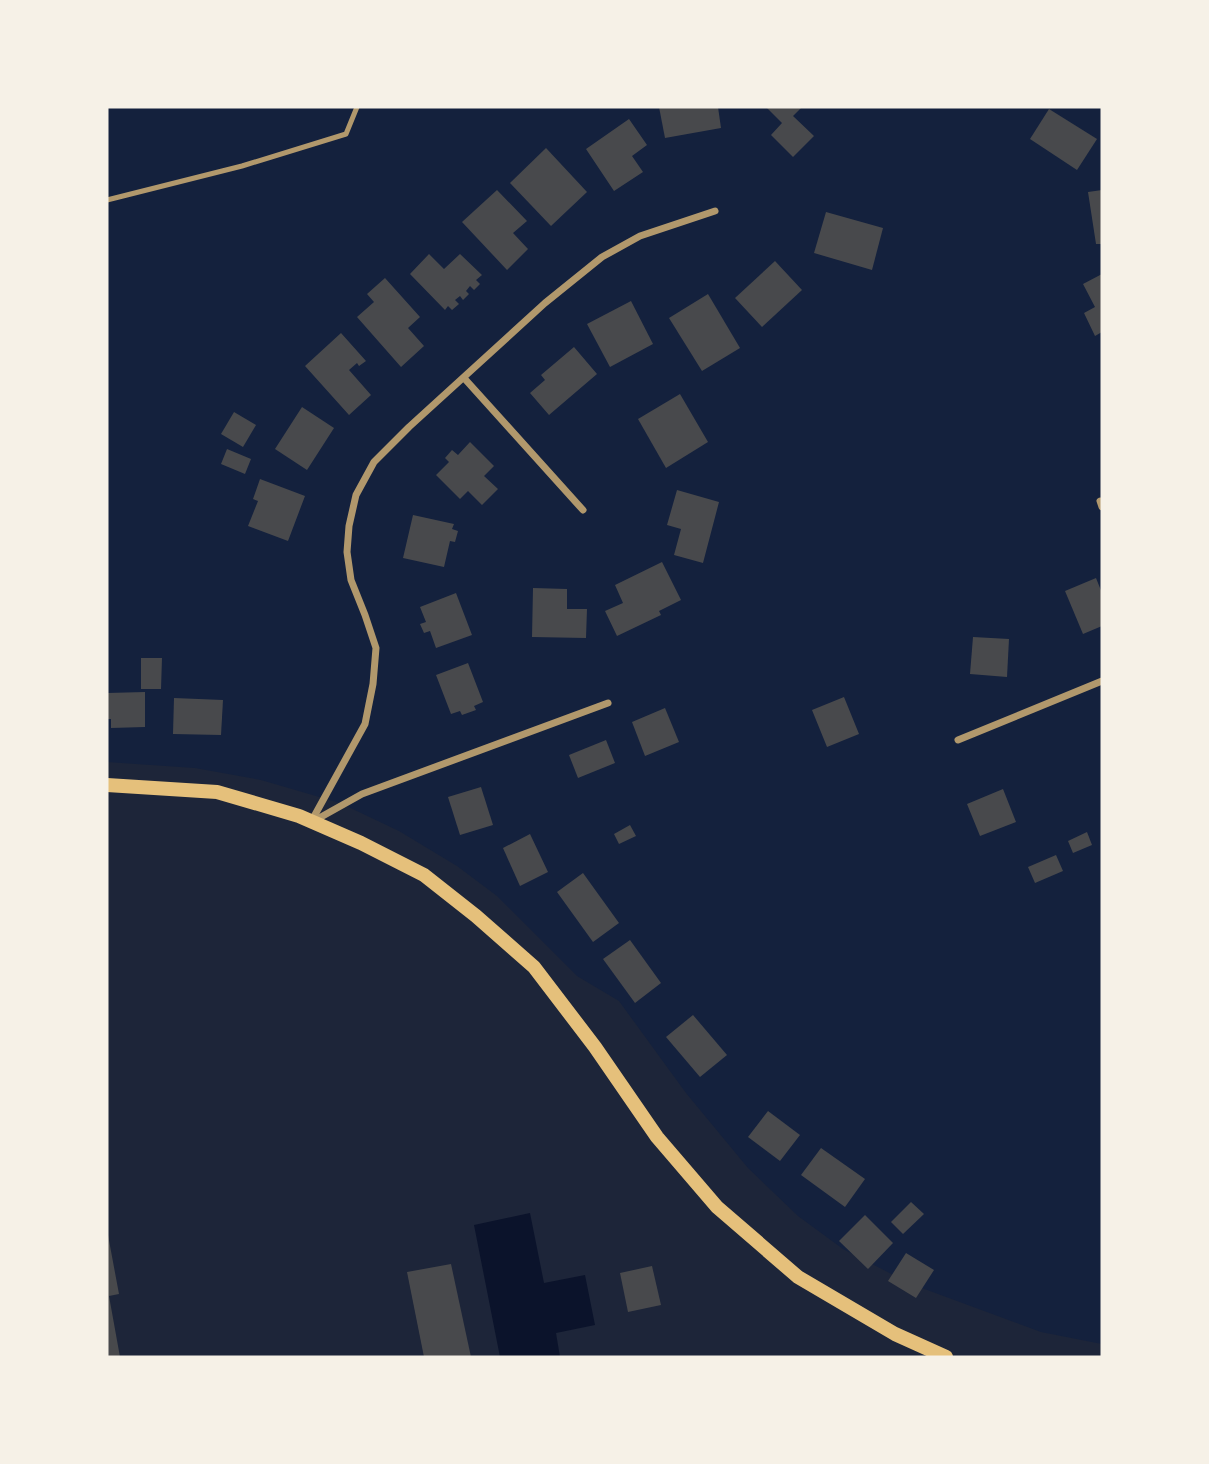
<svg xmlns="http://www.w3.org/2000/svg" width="1209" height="1464" font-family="Quicksand,sans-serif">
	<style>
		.green { fill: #1d2539 }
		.water { fill: #0b132b }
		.building { fill: #48494c }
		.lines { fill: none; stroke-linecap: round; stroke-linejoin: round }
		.service { stroke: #b1986c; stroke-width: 5 }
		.minor { stroke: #b1986c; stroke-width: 7 }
		.secondary { stroke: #e5c07b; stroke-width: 14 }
	</style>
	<rect width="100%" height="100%" fill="#14213d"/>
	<!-- green -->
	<polygon class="green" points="107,762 195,768 261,780 340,803 399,831 457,866 497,896 577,976 619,1001 686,1093 748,1168 798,1216 843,1249 911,1284 1041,1332 1102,1344 1102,1357 107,1357"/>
	<!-- water -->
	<polygon class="water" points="530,1213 544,1283 585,1275 595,1325 556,1333 560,1357 500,1357 474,1225"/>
	<!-- building -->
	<g class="building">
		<polygon points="659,107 718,107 721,128 665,138"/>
		<polygon points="766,107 802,107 793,116 814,136 793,157 771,135 782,123"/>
		<polygon points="1049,109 1097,139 1077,170 1030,139"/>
		<polygon points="629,119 647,145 632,156 643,172 614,191 586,149"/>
		<polygon points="546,148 587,192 551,226 510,183"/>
		<polygon points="497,190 527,221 513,233 528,249 507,270 462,222"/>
		<polygon points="1102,190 1102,244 1096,244 1088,192"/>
		<polygon points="826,212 883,228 872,270 814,253"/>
		<polygon points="429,254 444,269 460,254 482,275 476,280 480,284 474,290 470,286 466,291 469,294 463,300 460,296 455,300 459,304 452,310 448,306 445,310 410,274"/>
		<polygon points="775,261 802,290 762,327 735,298"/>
		<polygon points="1102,274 1102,332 1095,336 1084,313 1095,307 1083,284"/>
		<polygon points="385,278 420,317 408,328 424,346 401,367 357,317 374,302 367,294"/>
		<polygon points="708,294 740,348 702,371 669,318"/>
		<polygon points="631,301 653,344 610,367 587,324"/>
		<polygon points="341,333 366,361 359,366 357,363 349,370 371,395 349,415 305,366"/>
		<polygon points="574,347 597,374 549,415 530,393 545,380 541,375"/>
		<polygon points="680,394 708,442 666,468 638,419"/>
		<polygon points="302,407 334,428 307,470 275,449"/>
		<polygon points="234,412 256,425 243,447 221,434"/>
		<polygon points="470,442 494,466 484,476 498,489 482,505 468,491 460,499 436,475 449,462 445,458 452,450 458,455"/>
		<polygon points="227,449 251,459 245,474 221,464"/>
		<polygon points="260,479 305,496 288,541 248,526 258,501 253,499"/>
		<polygon points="677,490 719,502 703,563 674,555 681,529 667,525"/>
		<polygon points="413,515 454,524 452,529 458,531 455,542 450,541 444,567 403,558"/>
		<polygon points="662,562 681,600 659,611 661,615 617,636 605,611 623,603 615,585"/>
		<polygon points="1096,578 1102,593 1102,626 1083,634 1065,591"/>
		<polygon points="533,588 567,589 567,609 587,609 586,638 532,637"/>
		<polygon points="456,593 472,635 436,648 430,631 424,633 420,624 426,622 420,607"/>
		<polygon points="973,637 1009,639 1007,677 970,674"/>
		<polygon points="141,658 162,658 161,689 141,689"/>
		<polygon points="468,663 483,702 474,706 476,710 462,715 460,711 451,714 436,675"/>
		<polygon points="145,692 145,727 111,728 111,719 107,719 107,693"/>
		<polygon points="844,697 859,734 827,747 812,710"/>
		<polygon points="174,698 223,700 221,735 173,734"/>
		<polygon points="665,708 679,742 645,756 632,722"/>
		<polygon points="606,740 615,763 578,778 569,755"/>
		<polygon points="481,787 493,825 460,835 448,797"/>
		<polygon points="1003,789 1016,822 980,836 967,804"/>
		<polygon points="630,825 636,836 619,844 614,834"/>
		<polygon points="1087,832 1092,845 1073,853 1068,841"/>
		<polygon points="530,834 548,872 520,886 503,848"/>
		<polygon points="1056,855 1063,871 1035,883 1028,867"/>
		<polygon points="583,873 619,923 593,942 557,892"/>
		<polygon points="630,940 661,983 635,1003 603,959"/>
		<polygon points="693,1015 727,1055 700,1077 666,1037"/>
		<polygon points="768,1111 800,1135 780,1161 748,1137"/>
		<polygon points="821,1148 865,1179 845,1207 801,1175"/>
		<polygon points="911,1202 924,1214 903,1234 891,1222"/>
		<polygon points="865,1215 893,1243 868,1269 839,1241"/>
		<polygon points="107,1235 108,1235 119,1294 109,1296 120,1357 107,1357"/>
		<polygon points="906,1253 934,1270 916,1298 888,1281"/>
		<polygon points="451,1264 471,1357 424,1357 407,1272"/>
		<polygon points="652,1266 661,1305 628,1312 620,1273"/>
	</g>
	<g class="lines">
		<!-- service -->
		<polyline class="service" points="107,200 242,166 346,134 357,107"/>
		<!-- minor -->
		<g class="minor">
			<polyline points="464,378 583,510"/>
			<polyline points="1100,501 1102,507"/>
			<polyline points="958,740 1102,681"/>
			<polyline points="311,822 365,724 373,684 376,648 365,615 351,580 347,552 349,526 356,495 374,462 409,427 545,303 602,257 640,236 715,211"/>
			<polyline points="312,822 362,794 608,703"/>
		</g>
		<!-- secondary -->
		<polyline class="secondary" points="107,785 217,792 299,816 361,843 424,875 476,916 534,967 595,1047 657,1137 717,1207 798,1277 895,1334 946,1357"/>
	</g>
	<!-- border -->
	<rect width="1209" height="1464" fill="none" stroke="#f6f1e7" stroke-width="217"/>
</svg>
